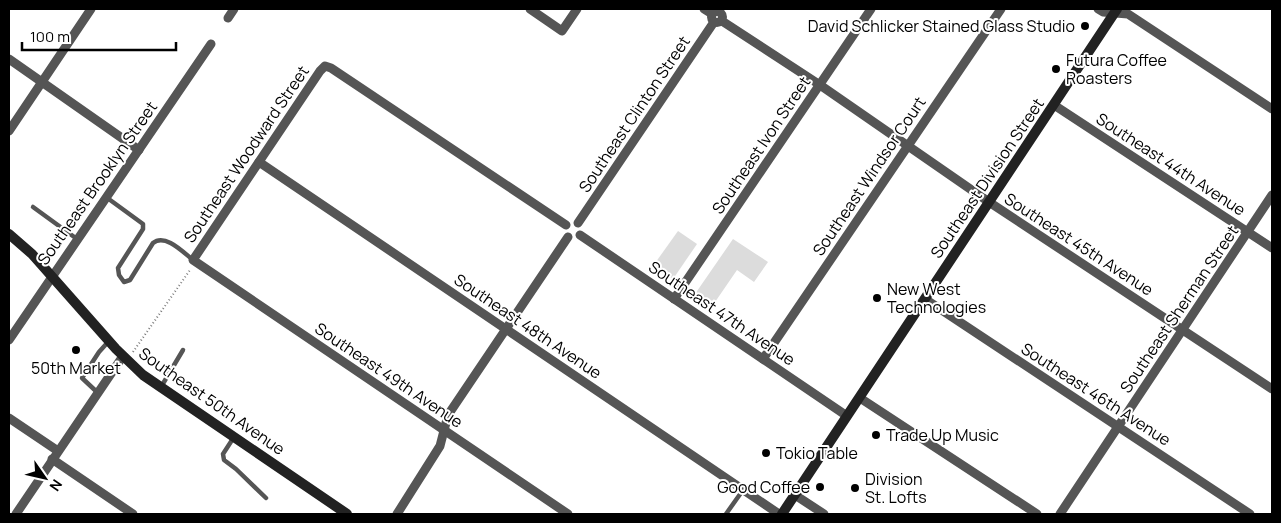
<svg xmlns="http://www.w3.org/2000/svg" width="1281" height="523" font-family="Manrope,sans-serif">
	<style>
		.green { fill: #dcdcdc }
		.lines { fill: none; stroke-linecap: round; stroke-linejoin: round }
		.path { stroke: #777; stroke-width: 2; stroke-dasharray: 1 2.5; stroke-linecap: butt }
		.lane { stroke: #555; stroke-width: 4.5 }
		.street { stroke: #555; stroke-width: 9 }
		.secondary { stroke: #222; stroke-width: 10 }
		.poi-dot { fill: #000; stroke: #fff; stroke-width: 2 }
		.labels { text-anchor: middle; stroke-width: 4; stroke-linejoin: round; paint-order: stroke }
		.poi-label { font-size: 16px; fill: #000; stroke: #fff; text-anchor: start }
		.street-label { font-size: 16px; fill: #000; stroke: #fff }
	</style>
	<rect width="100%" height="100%" fill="#fff"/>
	<!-- green -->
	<g class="green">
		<polygon points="678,231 697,244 673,279 653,266"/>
		<polygon points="733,239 768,262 754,282 737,270 713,305 695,294"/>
	</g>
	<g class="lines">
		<!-- path -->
		<polyline class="path" points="133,352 190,270"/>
		<!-- lane -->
		<g class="lane">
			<path d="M106 197 143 224V229L118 268 119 275 124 282 130 280 153 243C165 233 183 252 193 260"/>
			<polyline points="33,207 77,239"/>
			<polyline points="161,387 183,350"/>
			<polyline points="98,393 82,378 99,352 108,342"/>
			<polyline points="234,437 223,454 224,460 236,469 266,498"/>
			<polyline points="726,514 743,490"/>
		</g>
		<!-- street -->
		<g class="street">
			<polyline points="530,9 562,31 577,9"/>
			<polyline points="704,9 712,14"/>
			<polyline points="1098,9 1103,12 1128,14 1272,109"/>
			<circle cx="717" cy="17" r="5.5"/>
			<polyline points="228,18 234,9"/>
			<polyline points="722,21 820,85 989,202 1272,389"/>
			<polyline points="9,59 139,150"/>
			<polyline points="1054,105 1272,248"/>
			<polyline points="9,131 91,9"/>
			<polyline points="259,162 779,514"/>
			<polyline points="578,223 714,22"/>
			<polyline points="566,225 331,68 325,66 320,71 193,260 568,514"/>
			<polyline points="580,235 847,416"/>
			<polyline points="674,299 871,9"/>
			<polyline points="925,299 1250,514"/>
			<polyline points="9,340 211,44"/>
			<polyline points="763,359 1001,9"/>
			<polyline points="860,398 1037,514"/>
			<polyline points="9,418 58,451"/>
			<polyline points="52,459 133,514"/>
			<polyline points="795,495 824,514"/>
			<polyline points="16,514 123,356"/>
			<polyline points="397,514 440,446 448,415 568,237"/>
			<polyline points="1060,514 1272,195"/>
		</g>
		<!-- secondary -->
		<g class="secondary">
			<polyline points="9,234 32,254 116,349 143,375 347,514"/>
			<polyline points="782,514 1117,9"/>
		</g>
	</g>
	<!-- markers -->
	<g class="poi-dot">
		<circle cx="1085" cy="26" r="5"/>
		<circle cx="1056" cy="69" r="5"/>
		<circle cx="877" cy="298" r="5"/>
		<circle cx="76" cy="350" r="5"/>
		<circle cx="876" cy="435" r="5"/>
		<circle cx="766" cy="453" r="5"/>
		<circle cx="820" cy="487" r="5"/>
		<circle cx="855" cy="488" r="5"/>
	</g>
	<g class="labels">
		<!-- poi labels -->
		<g class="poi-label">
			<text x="1075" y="32" text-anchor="end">David Schlicker Stained Glass Studio</text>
			<text x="1066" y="66">Futura Coffee<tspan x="1066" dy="18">Roasters</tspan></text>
			<text x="887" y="295">New West<tspan x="887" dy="18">Technologies</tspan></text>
			<text x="76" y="374" text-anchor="middle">50th Market</text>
			<text x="886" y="441">Trade Up Music</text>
			<text x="776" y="459">Tokio Table</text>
			<text x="865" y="485">Division<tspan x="865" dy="18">St. Lofts</tspan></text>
			<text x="810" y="493" text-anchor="end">Good Coffee</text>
		</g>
		<!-- street labels -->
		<g class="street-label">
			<text transform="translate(634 114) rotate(-56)" y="6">Southeast Clinton Street</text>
			<text transform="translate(761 145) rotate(-56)" y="6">Southeast Ivon Street</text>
			<text transform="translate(246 154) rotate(-56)" y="6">Southeast Woodward Street</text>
			<text transform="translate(1171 164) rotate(33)" y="6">Southeast 44th Avenue</text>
			<text transform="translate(869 176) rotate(-56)" y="6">Southeast Windsor Court</text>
			<text transform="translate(987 178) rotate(-56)" y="6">Southeast Division Street</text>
			<text transform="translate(97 183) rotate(-55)" y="6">Southeast Brooklyn Street</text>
			<text transform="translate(1079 244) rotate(33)" y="6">Southeast 45th Avenue</text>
			<text transform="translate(1179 309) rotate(-56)" y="6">Southeast Sherman Street</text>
			<text transform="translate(722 313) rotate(34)" y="6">Southeast 47th Avenue</text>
			<text transform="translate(528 326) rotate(34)" y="6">Southeast 48th Avenue</text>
			<text transform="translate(389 375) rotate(34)" y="6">Southeast 49th Avenue</text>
			<text transform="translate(1096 394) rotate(33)" y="6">Southeast 46th Avenue</text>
			<text transform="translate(212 401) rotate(35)" y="6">Southeast 50th Avenue</text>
		</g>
	</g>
	<!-- border -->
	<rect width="1281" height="523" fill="none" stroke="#000000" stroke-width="20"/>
	<!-- north arrow -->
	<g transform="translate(45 478) rotate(124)" stroke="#ffffff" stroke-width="4" paint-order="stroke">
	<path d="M0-4L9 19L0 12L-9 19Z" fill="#000000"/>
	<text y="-8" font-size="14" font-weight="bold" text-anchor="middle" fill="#000000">N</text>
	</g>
	<!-- scale -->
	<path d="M22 42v8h154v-8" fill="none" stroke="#000000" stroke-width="2.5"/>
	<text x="30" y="42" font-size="15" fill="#000000" stroke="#ffffff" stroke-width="4" paint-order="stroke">100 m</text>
</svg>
